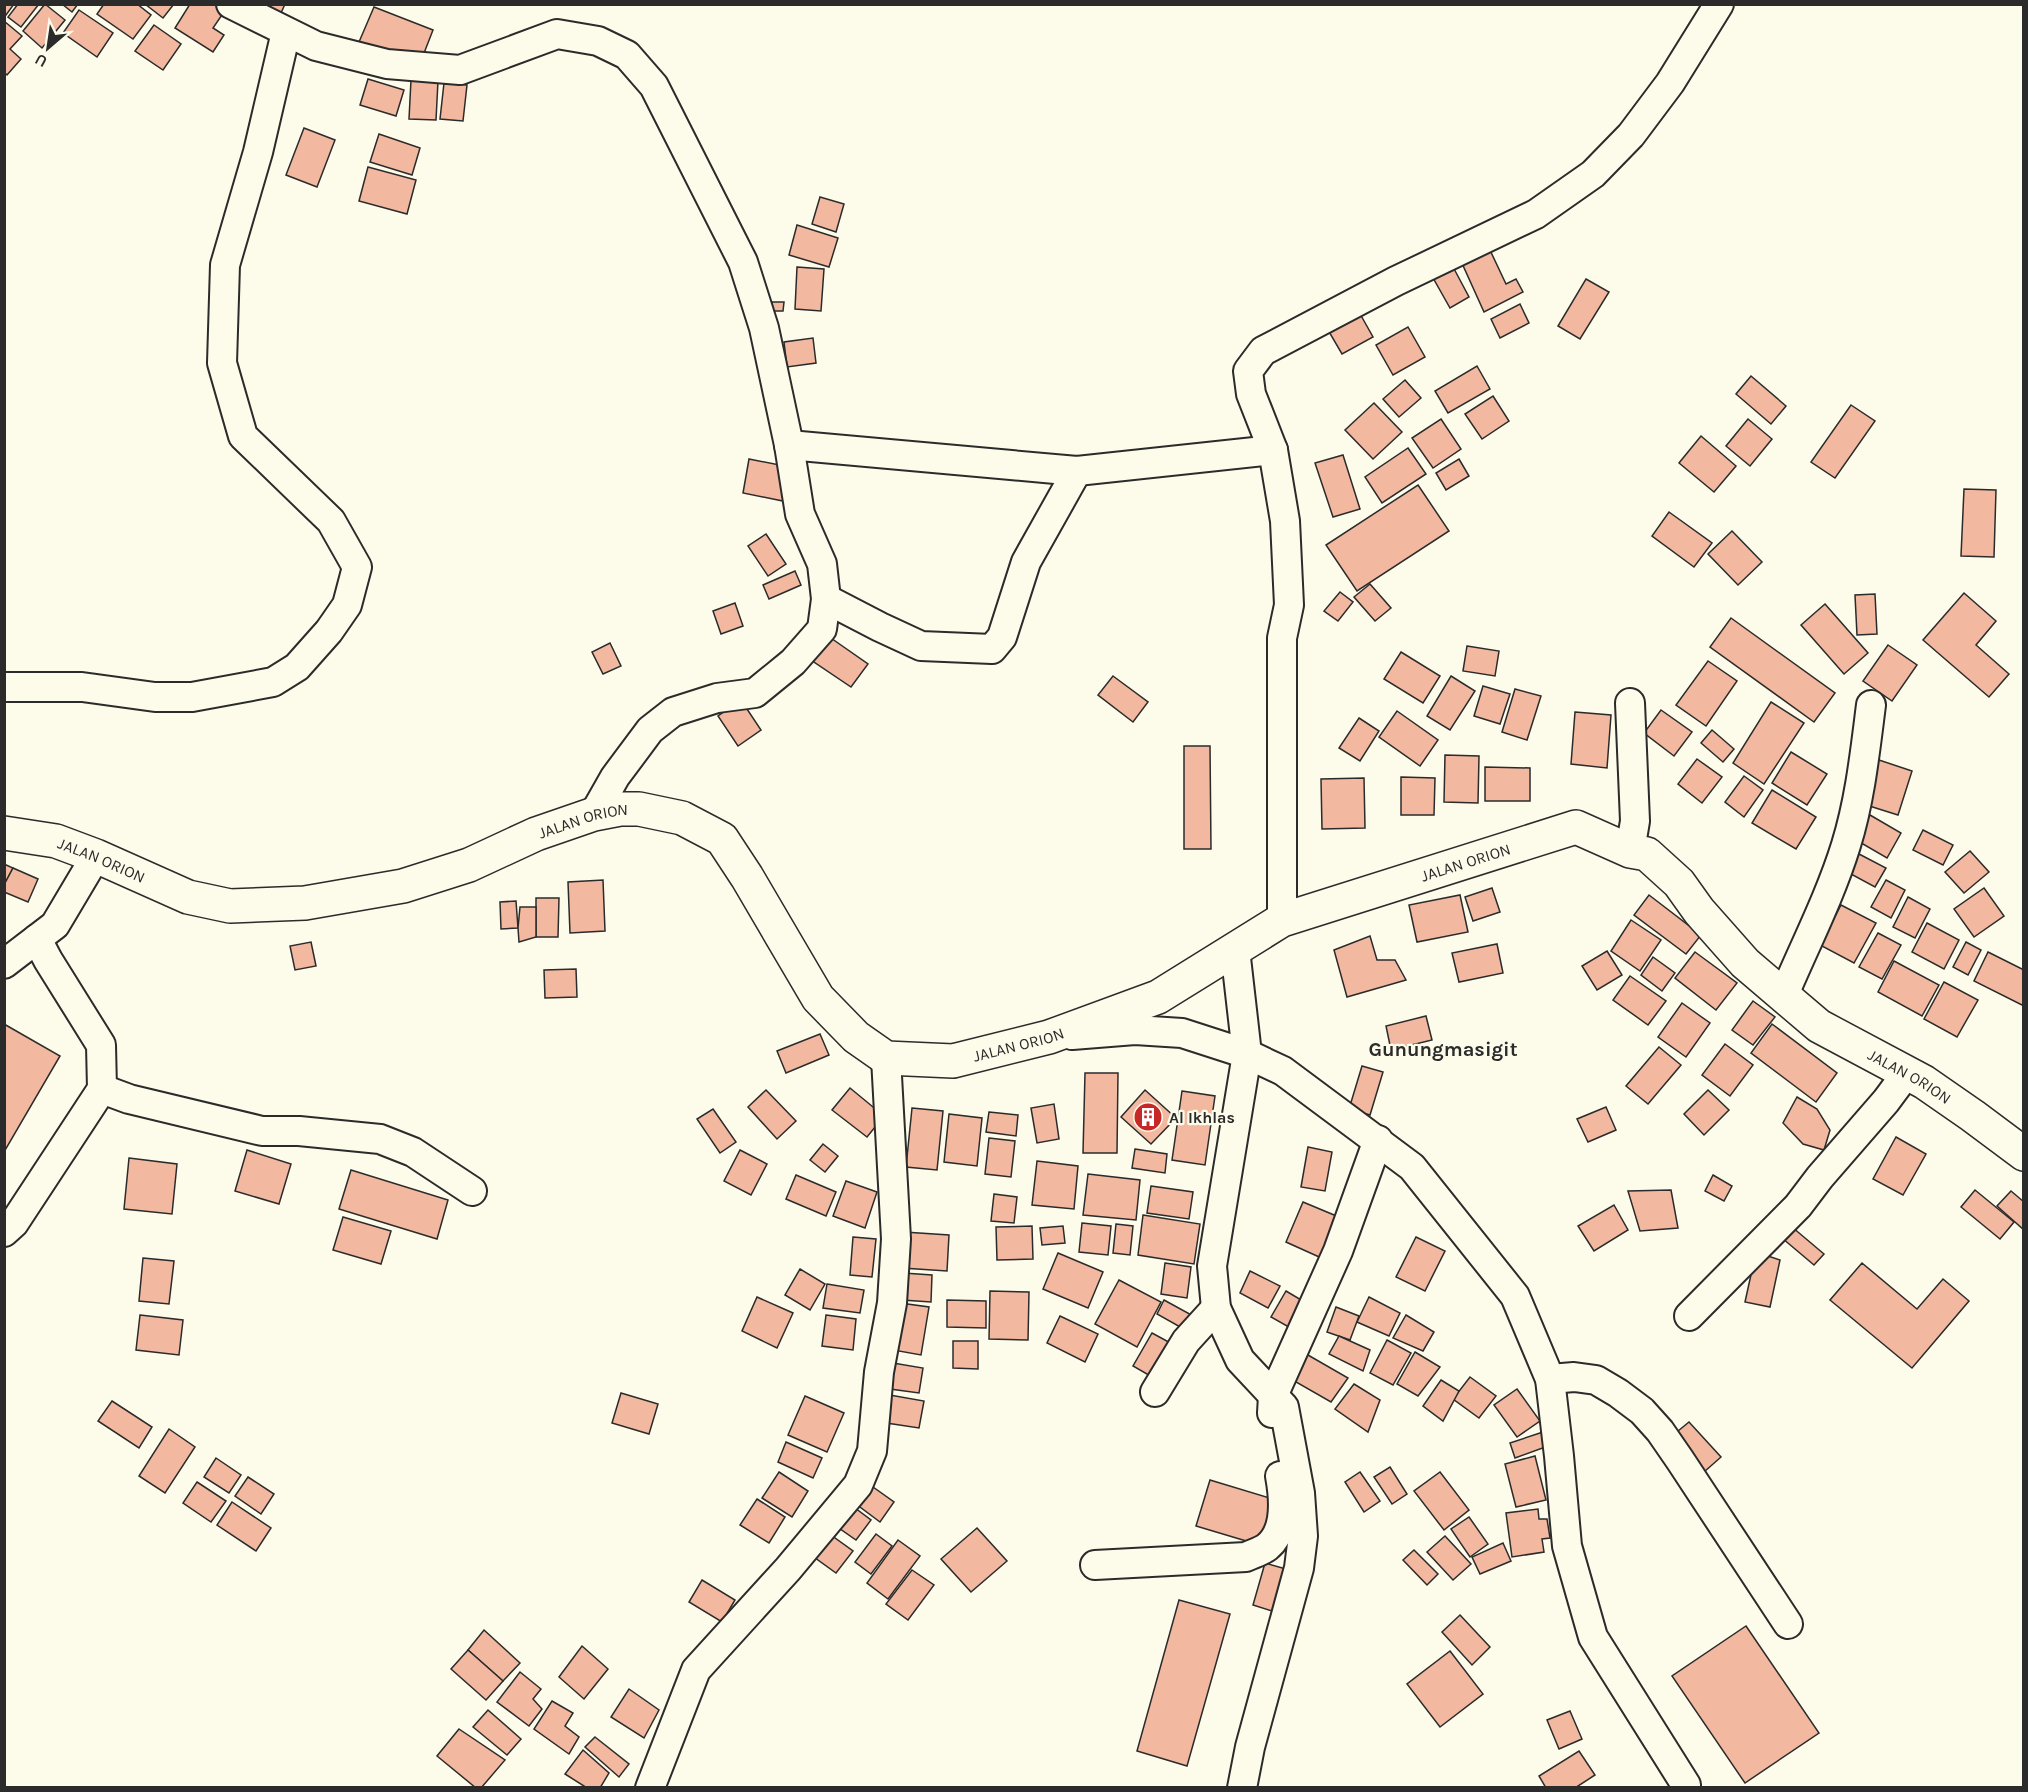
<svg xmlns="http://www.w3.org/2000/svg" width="2028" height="1792" font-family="Karla,sans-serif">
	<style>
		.building { fill: #f2b8a0; stroke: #2b2b2b; stroke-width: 1.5 }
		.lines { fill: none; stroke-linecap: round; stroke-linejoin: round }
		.minor-casing { stroke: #2b2b2b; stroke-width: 32 }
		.highway-casing { stroke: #2b2b2b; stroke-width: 36 }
		.minor { stroke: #fdfbea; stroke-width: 28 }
		.highway { stroke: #fdfbea; stroke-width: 33 }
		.labels { text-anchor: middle; stroke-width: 4.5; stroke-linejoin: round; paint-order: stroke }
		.street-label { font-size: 16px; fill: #2b2b2b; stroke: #fdfbea }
		.poi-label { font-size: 16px; font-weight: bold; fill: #2b2b2b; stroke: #fdfbea; text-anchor: start }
		.quarter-label { font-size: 20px; font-weight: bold; fill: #2b2b2b; stroke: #fdfbea }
	</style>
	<rect width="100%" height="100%" fill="#fdfbea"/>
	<!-- building -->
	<g class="building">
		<polygon points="4,4 14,4 6,15 4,14"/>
		<polygon points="18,4 39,4 21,27 8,17"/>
		<polygon points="45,4 65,20 42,48 23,31"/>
		<polygon points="62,4 78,4 72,12"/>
		<polygon points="104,4 137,4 151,15 133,39 97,14"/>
		<polygon points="145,4 174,4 163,18"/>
		<polygon points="190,4 220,4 226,9 213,28 224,35 213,52 175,28"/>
		<polygon points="264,4 285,4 281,13"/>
		<polygon points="374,7 433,30 419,66 359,42"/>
		<polygon points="79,10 113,33 97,57 63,33"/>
		<polygon points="4,21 22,36 10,49 21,59 7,75 4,72"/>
		<polygon points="154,25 181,44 163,70 135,51"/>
		<polygon points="368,79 404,90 396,116 360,105"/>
		<polygon points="411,80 438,81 436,120 409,119"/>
		<polygon points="444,83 467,85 463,121 440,119"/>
		<polygon points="304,128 335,140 317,187 286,175"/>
		<polygon points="379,134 420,148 412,175 370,162"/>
		<polygon points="368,167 416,180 407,214 359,201"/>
		<polygon points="820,197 844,204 836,232 812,224"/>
		<polygon points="797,225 838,238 829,267 789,255"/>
		<polygon points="1489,248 1506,284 1516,279 1523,292 1484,312 1461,261"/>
		<polygon points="1452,265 1469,297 1450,308 1432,276"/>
		<polygon points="797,267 824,269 821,311 795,309"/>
		<polygon points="1586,279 1609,292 1580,339 1558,326"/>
		<polygon points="772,302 784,302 783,311 772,311"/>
		<polygon points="1520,304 1529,323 1500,338 1491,319"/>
		<polygon points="1359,312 1373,337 1342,354 1328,330"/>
		<polygon points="1408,327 1425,357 1393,375 1376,345"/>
		<polygon points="813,338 816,363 787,367 784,342"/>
		<polygon points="1477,366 1490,389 1448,413 1435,391"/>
		<polygon points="1751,376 1786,406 1771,424 1736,394"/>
		<polygon points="1405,380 1421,398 1399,417 1383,399"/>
		<polygon points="1493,396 1509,421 1482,439 1465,414"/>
		<polygon points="1374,403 1402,432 1373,459 1345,430"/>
		<polygon points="1851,405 1875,421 1835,478 1811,462"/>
		<polygon points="1441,419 1461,449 1433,468 1412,438"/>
		<polygon points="1748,419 1772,439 1750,466 1726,446"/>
		<polygon points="1701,436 1736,466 1714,492 1679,463"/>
		<polygon points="1408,448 1426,474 1382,503 1365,477"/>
		<polygon points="1343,455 1360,509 1333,517 1315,463"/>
		<polygon points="749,459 790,467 783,501 743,493"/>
		<polygon points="1459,459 1469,476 1446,490 1436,473"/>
		<polygon points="1418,485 1449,531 1357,591 1326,545"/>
		<polygon points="1964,489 1996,490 1994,557 1961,556"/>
		<polygon points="1669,512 1712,543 1694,567 1652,536"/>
		<polygon points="1732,531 1762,562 1738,585 1708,554"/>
		<polygon points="766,534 786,564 768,576 748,546"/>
		<polygon points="795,571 801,585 769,599 763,585"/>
		<polygon points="1370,584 1391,608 1375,621 1354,597"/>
		<polygon points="1340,592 1353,602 1338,621 1324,611"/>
		<polygon points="1964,593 1996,621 1976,645 2009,674 1989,697 1923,640"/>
		<polygon points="1875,594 1877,634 1857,635 1855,595"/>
		<polygon points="735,603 743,626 721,634 713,611"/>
		<polygon points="1825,604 1868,653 1844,674 1801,625"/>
		<polygon points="1731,618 1835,693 1814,722 1710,647"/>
		<polygon points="828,636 868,664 851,687 811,660"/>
		<polygon points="610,643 621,666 603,674 592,652"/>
		<polygon points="1888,645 1917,665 1892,701 1863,681"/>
		<polygon points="1467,646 1499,651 1495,676 1463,671"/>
		<polygon points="1401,652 1440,676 1423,703 1384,679"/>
		<polygon points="1708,661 1737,681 1706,726 1676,705"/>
		<polygon points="1113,676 1148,702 1133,722 1098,695"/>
		<polygon points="1451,676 1475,691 1450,730 1427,716"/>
		<polygon points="1483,686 1510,694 1500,724 1474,716"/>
		<polygon points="1515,689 1541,696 1527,740 1502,732"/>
		<polygon points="741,700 761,730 738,746 718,716"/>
		<polygon points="1771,702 1804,723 1764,784 1733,763"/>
		<polygon points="1661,710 1692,732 1674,756 1644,733"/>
		<polygon points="1397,711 1438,740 1420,766 1379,737"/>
		<polygon points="1575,712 1611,715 1607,768 1571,764"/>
		<polygon points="1359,718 1379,731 1360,761 1339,748"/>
		<polygon points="1712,730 1734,749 1723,762 1701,743"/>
		<polygon points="1184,746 1210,746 1211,849 1184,849"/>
		<polygon points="1791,752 1827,774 1807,805 1772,783"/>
		<polygon points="1445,755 1479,756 1478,803 1444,802"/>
		<polygon points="1697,759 1722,777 1702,803 1678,784"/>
		<polygon points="1876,759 1912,771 1898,815 1863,804"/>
		<polygon points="1485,767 1530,768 1530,801 1485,801"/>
		<polygon points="1744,776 1763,790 1744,817 1725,802"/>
		<polygon points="1401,777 1435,778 1434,815 1401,815"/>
		<polygon points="1364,778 1365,828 1322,829 1321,779"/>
		<polygon points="1772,790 1816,817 1796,849 1752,823"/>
		<polygon points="1870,815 1901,833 1887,858 1856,840"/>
		<polygon points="1923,830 1953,845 1943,865 1913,850"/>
		<polygon points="1970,851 1989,872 1964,893 1945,872"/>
		<polygon points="1859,854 1886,868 1875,887 1849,873"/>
		<polygon points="4,864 13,868 4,885"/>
		<polygon points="13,868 38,879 28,902 4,892 4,885"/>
		<polygon points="603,880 605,931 570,933 568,882"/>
		<polygon points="1886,880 1905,890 1891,918 1871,907"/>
		<polygon points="1492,888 1500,912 1473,921 1465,897"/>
		<polygon points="1984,888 2004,916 1974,937 1954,909"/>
		<polygon points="1460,895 1468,932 1417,942 1409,905"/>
		<polygon points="1649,895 1701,935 1686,954 1634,915"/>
		<polygon points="1908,897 1930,909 1915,938 1893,927"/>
		<polygon points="536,898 559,898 558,937 536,937"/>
		<polygon points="516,901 518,928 501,929 500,902"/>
		<polygon points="1841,905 1876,923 1854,963 1820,945"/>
		<polygon points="520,907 536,907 536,937 519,942 518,928"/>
		<polygon points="1631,920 1661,940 1640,971 1611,951"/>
		<polygon points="1927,923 1959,940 1944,969 1912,952"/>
		<polygon points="1878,933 1901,945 1882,979 1859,967"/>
		<polygon points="1370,936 1377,960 1395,960 1406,980 1347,997 1334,950"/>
		<polygon points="311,942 316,966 295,970 290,946"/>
		<polygon points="1966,942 1981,950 1968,975 1953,967"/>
		<polygon points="1497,944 1503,973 1459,982 1452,953"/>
		<polygon points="1607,951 1622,975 1597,990 1582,966"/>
		<polygon points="1695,952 1737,983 1716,1010 1675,978"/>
		<polygon points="1988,952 2024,970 2024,1002 2022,1005 1974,981"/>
		<polygon points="1653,957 1675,973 1662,991 1641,975"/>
		<polygon points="1894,961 1939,985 1922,1016 1878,992"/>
		<polygon points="576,969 577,997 545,998 544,970"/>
		<polygon points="1630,976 1666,1001 1648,1025 1613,1000"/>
		<polygon points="1944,982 1978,1000 1957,1037 1924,1019"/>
		<polygon points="1753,1001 1775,1017 1753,1045 1732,1030"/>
		<polygon points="1682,1003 1710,1023 1686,1057 1658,1037"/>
		<polygon points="1426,1016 1432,1040 1391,1050 1386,1026"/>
		<polygon points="4,1024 60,1056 4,1152"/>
		<polygon points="1772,1024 1837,1073 1816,1102 1751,1053"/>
		<polygon points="820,1034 829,1055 786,1073 777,1051"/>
		<polygon points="1725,1044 1753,1065 1730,1096 1702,1075"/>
		<polygon points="1659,1047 1681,1065 1648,1104 1626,1086"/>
		<polygon points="1362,1066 1383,1072 1370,1115 1349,1109"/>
		<polygon points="1085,1073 1118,1073 1117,1153 1083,1153"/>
		<polygon points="850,1088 884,1116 867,1137 832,1110"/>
		<polygon points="766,1090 796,1121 777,1139 748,1107"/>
		<polygon points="1145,1090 1176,1118 1151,1144 1121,1117"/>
		<polygon points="1708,1090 1729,1110 1704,1135 1684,1114"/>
		<polygon points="1182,1091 1215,1096 1205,1165 1172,1160"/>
		<polygon points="1797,1097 1817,1109 1830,1130 1824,1150 1803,1144 1783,1123"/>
		<polygon points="1054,1104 1059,1139 1037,1143 1031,1108"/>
		<polygon points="1606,1107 1616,1130 1588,1142 1577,1119"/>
		<polygon points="912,1108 943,1111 937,1170 906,1167"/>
		<polygon points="713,1109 736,1142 720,1153 697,1119"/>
		<polygon points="989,1112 1018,1115 1016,1136 986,1132"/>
		<polygon points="949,1114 982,1118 977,1166 944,1162"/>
		<polygon points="1896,1137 1926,1154 1903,1195 1873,1179"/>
		<polygon points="989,1138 1015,1141 1011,1177 985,1174"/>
		<polygon points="823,1144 838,1156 825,1172 810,1160"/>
		<polygon points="1308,1147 1332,1152 1325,1191 1301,1187"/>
		<polygon points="1135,1149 1167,1154 1165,1173 1132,1168"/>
		<polygon points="247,1150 291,1164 279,1204 235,1191"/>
		<polygon points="740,1150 767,1164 751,1195 724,1181"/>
		<polygon points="129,1158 177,1164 172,1214 124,1209"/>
		<polygon points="1037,1161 1078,1166 1074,1209 1032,1205"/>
		<polygon points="351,1170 448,1200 437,1239 339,1209"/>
		<polygon points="1088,1174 1140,1180 1136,1220 1083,1215"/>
		<polygon points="796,1175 836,1192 826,1216 786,1199"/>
		<polygon points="1713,1175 1732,1186 1724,1201 1705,1191"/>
		<polygon points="846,1181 877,1192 865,1228 833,1216"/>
		<polygon points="1151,1186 1193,1192 1189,1219 1147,1213"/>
		<polygon points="1671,1190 1678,1228 1640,1231 1628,1191"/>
		<polygon points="1975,1190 2014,1222 2000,1239 1961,1207"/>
		<polygon points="2011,1191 2024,1202 2024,1230 1997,1206"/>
		<polygon points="994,1194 1017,1197 1014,1223 991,1221"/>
		<polygon points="1303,1202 1346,1220 1328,1261 1286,1242"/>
		<polygon points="1614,1205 1628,1230 1594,1251 1578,1226"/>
		<polygon points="1143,1215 1200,1224 1194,1264 1138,1255"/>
		<polygon points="343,1217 391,1231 381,1264 333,1250"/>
		<polygon points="1082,1223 1111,1226 1108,1255 1079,1252"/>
		<polygon points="1116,1224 1133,1226 1130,1255 1113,1253"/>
		<polygon points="1032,1226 1033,1259 997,1260 996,1227"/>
		<polygon points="1063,1226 1065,1243 1042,1245 1040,1228"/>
		<polygon points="1792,1227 1824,1254 1814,1265 1782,1238"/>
		<polygon points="904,1232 949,1235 947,1271 902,1268"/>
		<polygon points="853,1237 876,1239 872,1277 850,1275"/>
		<polygon points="1416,1237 1445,1251 1425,1291 1396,1277"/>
		<polygon points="1756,1252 1780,1260 1770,1307 1745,1302"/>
		<polygon points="1058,1253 1103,1272 1088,1308 1043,1289"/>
		<polygon points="143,1258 174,1261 169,1304 139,1301"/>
		<polygon points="1165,1263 1191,1267 1187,1298 1161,1294"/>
		<polygon points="1862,1263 1917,1309 1943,1279 1969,1301 1912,1368 1830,1300"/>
		<polygon points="800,1269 825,1284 810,1310 785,1295"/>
		<polygon points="1250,1271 1280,1286 1268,1308 1240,1293"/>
		<polygon points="903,1273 932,1275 931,1302 902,1300"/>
		<polygon points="1119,1280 1161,1302 1137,1347 1095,1324"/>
		<polygon points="827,1284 864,1290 860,1313 823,1308"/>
		<polygon points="990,1291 1029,1292 1028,1340 989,1339"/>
		<polygon points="1286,1291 1308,1304 1294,1330 1271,1317"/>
		<polygon points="757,1297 793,1313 777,1348 742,1331"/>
		<polygon points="1369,1297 1400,1313 1389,1336 1357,1322"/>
		<polygon points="947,1300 986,1301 986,1328 947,1327"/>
		<polygon points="1164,1300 1197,1318 1189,1332 1157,1314"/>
		<polygon points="900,1303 929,1307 921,1355 893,1350"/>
		<polygon points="1336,1307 1359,1316 1350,1340 1327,1332"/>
		<polygon points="140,1315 183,1320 179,1355 136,1350"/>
		<polygon points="826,1315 856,1319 853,1350 822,1346"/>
		<polygon points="1406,1315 1434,1332 1423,1351 1393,1338"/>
		<polygon points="1060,1316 1098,1334 1085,1362 1047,1343"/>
		<polygon points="1152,1333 1178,1347 1159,1381 1133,1366"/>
		<polygon points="1339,1336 1370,1350 1363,1371 1329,1354"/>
		<polygon points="1387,1340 1411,1353 1393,1385 1370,1373"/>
		<polygon points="953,1341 978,1341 978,1369 953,1368"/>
		<polygon points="1301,1351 1348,1378 1331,1402 1289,1378"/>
		<polygon points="1415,1352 1440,1367 1418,1396 1397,1384"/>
		<polygon points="887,1362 923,1368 919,1393 883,1388"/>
		<polygon points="1470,1377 1496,1396 1479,1418 1453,1399"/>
		<polygon points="1441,1380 1459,1391 1443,1421 1423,1406"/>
		<polygon points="1354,1384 1380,1400 1368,1432 1335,1409"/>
		<polygon points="1517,1389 1540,1421 1517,1437 1494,1405"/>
		<polygon points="621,1393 658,1404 649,1434 612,1423"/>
		<polygon points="884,1394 924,1401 919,1428 880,1422"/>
		<polygon points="805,1396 844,1413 827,1452 788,1435"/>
		<polygon points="112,1401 152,1427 139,1448 98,1421"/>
		<polygon points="1689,1422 1721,1457 1704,1472 1672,1436"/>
		<polygon points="169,1429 195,1447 165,1493 139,1476"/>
		<polygon points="1543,1432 1548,1446 1515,1458 1510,1443"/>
		<polygon points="786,1442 822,1458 813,1478 778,1462"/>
		<polygon points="1535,1456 1546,1500 1516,1507 1505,1464"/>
		<polygon points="216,1458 241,1475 229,1493 204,1477"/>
		<polygon points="1390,1467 1407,1494 1392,1504 1374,1477"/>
		<polygon points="779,1472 808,1491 792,1517 762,1498"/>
		<polygon points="1360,1472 1380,1501 1364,1512 1345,1482"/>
		<polygon points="1440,1472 1469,1510 1444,1530 1414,1491"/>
		<polygon points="248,1477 274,1494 261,1514 235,1496"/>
		<polygon points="1210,1480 1276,1500 1263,1546 1196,1526"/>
		<polygon points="197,1482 226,1501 211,1522 183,1503"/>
		<polygon points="866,1482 894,1502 880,1522 852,1501"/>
		<polygon points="757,1499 785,1517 769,1543 740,1525"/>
		<polygon points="232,1502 271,1528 256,1551 217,1525"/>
		<polygon points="851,1505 871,1520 856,1540 836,1526"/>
		<polygon points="1538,1509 1539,1519 1547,1519 1550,1538 1542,1539 1544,1552 1512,1557 1506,1513"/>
		<polygon points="1469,1517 1488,1544 1470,1557 1451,1529"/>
		<polygon points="977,1528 1007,1561 971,1592 941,1559"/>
		<polygon points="824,1530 853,1551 836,1573 807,1552"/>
		<polygon points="876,1534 892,1546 871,1574 855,1562"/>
		<polygon points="1445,1536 1471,1564 1453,1580 1427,1552"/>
		<polygon points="898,1540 920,1556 888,1599 867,1583"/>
		<polygon points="1503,1543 1511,1561 1480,1574 1472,1557"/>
		<polygon points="1414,1550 1438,1574 1427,1585 1403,1560"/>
		<polygon points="1265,1563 1286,1569 1275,1612 1253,1605"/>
		<polygon points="912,1570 934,1585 908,1620 886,1604"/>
		<polygon points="702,1580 735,1600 722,1622 689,1602"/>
		<polygon points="1179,1600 1230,1614 1187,1766 1137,1751"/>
		<polygon points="1460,1615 1490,1647 1472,1665 1442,1632"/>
		<polygon points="1746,1626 1819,1733 1745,1783 1672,1676"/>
		<polygon points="484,1630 520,1663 503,1681 468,1650"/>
		<polygon points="582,1646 608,1669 584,1699 559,1677"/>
		<polygon points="468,1650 503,1681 486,1700 451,1669"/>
		<polygon points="1450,1651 1483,1694 1440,1727 1407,1684"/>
		<polygon points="520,1672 541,1689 533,1699 542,1709 529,1726 497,1702"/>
		<polygon points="629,1689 659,1710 644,1738 611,1717"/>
		<polygon points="552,1701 573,1713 565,1726 579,1737 569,1754 534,1729"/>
		<polygon points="488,1710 521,1739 507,1755 473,1727"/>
		<polygon points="1570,1711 1582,1739 1559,1749 1547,1720"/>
		<polygon points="459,1729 505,1760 481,1788 476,1788 437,1756"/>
		<polygon points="595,1737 629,1764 619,1777 585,1747"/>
		<polygon points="583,1750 609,1773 600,1788 587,1788 565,1774"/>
		<polygon points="1579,1751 1595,1775 1575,1788 1546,1788 1539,1776"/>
	</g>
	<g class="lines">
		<!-- minor casing -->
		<g class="minor-casing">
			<g id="minor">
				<polyline points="231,4 316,46 387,64 460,70 557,34 598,41 627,55 654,86 743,262 764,328 789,445 800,514 822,564 826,599 822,629 793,662 755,693 717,698 673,712 650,730 615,777 594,814"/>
				<polyline points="789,445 1077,471 1273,450"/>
				<polyline points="826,599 880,627 921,646 992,649 1002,637 1026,562 1077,471"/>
				<polyline points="4,687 82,687 155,697 192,697 273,682 297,667 329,631 347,605 357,567 331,521 243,436 222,363 225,265 258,152 286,32"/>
				<polyline points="1630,703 1635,821 1630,851"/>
				<polyline points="1282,920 1282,638 1289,605 1285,521 1273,450 1251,394 1248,371 1263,351 1396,281 1536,214 1593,174 1631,135 1670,83 1719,4"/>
				<polyline points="1235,949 1247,1054 1212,1266 1216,1308 1240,1360 1284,1407 1300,1493 1303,1536 1299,1568 1250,1747 1242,1788"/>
				<polyline points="4,964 55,925 96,856"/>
				<path d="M1783 997C1804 947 1830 897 1846 845 1860 800 1865 752 1871 705"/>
				<polyline points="1072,1035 1135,1030 1182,1033 1247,1054 1283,1071 1412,1167 1515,1296 1550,1379 1559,1456 1567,1546 1593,1637 1686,1785"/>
				<polyline points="102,1089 129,1099 262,1131 299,1131 380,1139 413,1152 472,1191"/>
				<polyline points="4,1232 14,1223 102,1089 101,1045 48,960 37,939"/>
				<polyline points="1689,1316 1798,1206 1820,1177 1886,1101 1906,1074"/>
				<polyline points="1550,1379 1574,1377 1596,1380 1618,1393 1642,1411 1660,1431 1680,1460 1788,1624"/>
				<polyline points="1155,1392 1186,1341 1216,1308"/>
				<polyline points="1272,1413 1273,1396 1338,1251 1378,1140"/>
				<path d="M1095 1565 1246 1557C1252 1554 1262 1551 1267 1547 1287 1531 1284 1498 1280 1476"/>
				<polyline points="650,1788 696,1670 788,1569 858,1485 872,1451 879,1372 892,1303 896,1239 886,1058"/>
			</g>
		</g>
		<!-- highway casing -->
		<g class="highway-casing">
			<g id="highway">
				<path id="s1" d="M4 833 56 841 96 856 188 897 230 906 305 903 403 886 469 865 536 834 594 814 620 809H639L682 818 722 839 747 877 818 998 856 1037 886 1058 953 1061 1049 1037 1158 997 1282 920 1576 827 1630 851 1647 854 1679 883 1699 911 1745 963 1819 1026 1924 1082 1973 1116 2024 1154"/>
			</g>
		</g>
		<!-- minor -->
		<use href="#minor" class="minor"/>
		<!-- highway -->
		<use href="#highway" class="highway"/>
	</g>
	<!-- icons -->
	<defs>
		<g id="building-disc" transform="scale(1.5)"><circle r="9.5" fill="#c62828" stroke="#fdfbea"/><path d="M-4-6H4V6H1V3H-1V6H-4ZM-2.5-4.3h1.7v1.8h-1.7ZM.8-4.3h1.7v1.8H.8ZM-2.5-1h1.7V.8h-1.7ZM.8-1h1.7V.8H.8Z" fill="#fff"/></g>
	</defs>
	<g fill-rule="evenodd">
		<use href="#building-disc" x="1148" y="1117"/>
	</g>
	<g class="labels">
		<!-- street labels -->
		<g class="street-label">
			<text dy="6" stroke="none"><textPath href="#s1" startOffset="606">JALAN ORION</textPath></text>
			<text dy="6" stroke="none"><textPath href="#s1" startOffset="102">JALAN ORION</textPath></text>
			<text dy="6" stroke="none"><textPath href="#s1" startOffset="1650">JALAN ORION</textPath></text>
			<text dy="6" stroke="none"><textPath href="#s1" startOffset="1164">JALAN ORION</textPath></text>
			<text dy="6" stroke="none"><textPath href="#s1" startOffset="2190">JALAN ORION</textPath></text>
		</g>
		<!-- poi labels -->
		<g class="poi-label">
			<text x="1169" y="1123">Al Ikhlas</text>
		</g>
		<!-- quarter labels -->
		<g class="quarter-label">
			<text x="1443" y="1056">Gunungmasigit</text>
		</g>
	</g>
	<!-- border -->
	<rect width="2028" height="1792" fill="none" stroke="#2b2b2b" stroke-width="12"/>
	<!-- north arrow -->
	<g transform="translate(48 48) rotate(209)" stroke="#fdfbea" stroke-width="4.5" paint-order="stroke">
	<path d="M0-4.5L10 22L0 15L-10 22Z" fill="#2b2b2b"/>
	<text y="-9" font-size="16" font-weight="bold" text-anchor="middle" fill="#2b2b2b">U</text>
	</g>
</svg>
